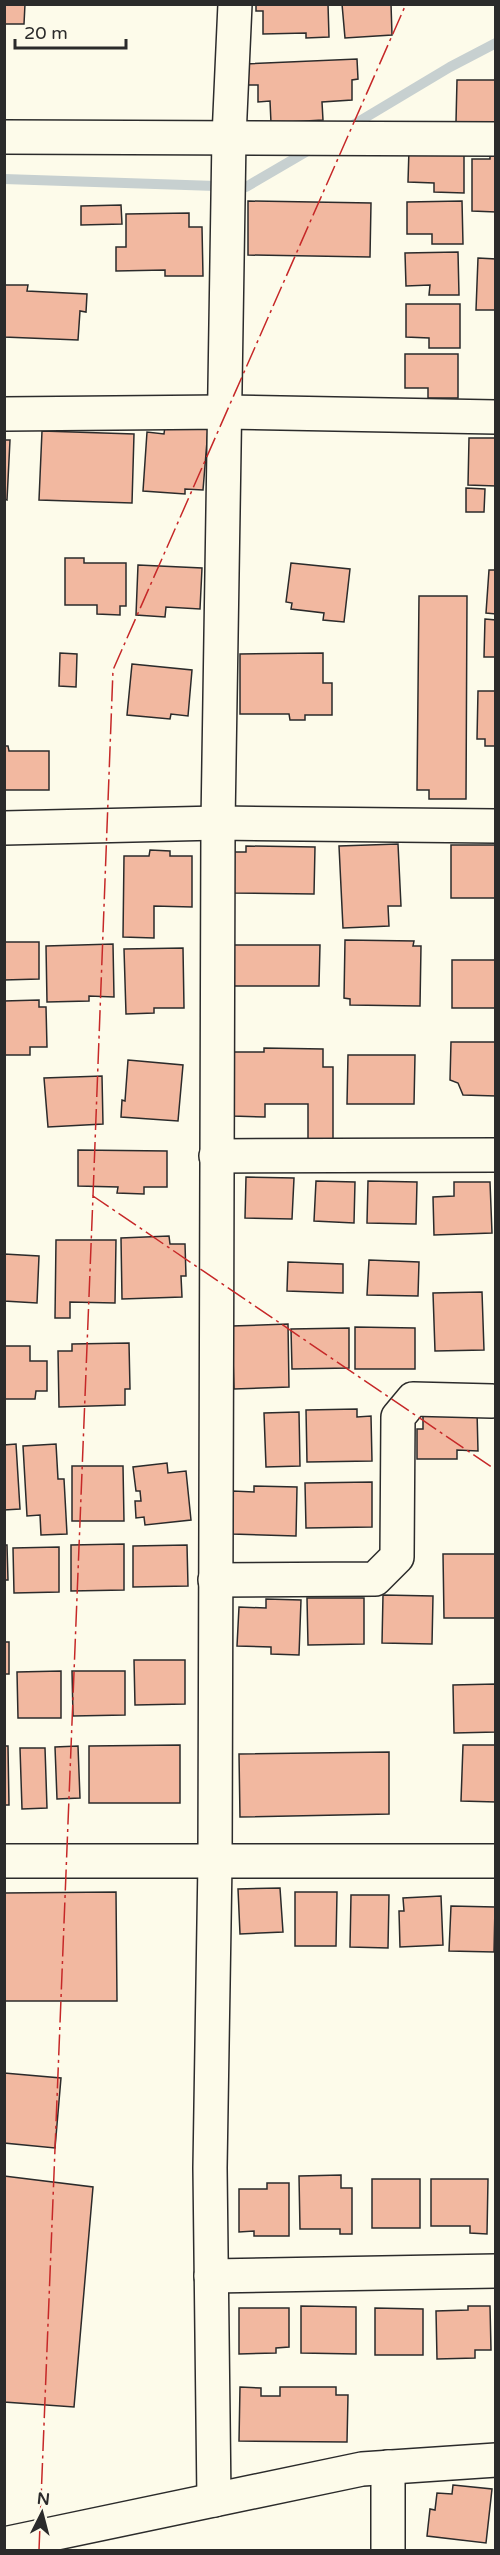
<svg xmlns="http://www.w3.org/2000/svg" width="500" height="2555" font-family="'Varela Round',sans-serif">
	<style>
		.lines { fill: none; stroke-linecap: round; stroke-linejoin: round }
		.stream { stroke: #c7d0d0; stroke-width: 10 }
		.building { fill: #f2b8a0; stroke: #2b2b2b; stroke-width: 1.5 }
		.street-casing { stroke: #2b2b2b; stroke-width: 36 }
		.street { stroke: #fdfbea; stroke-width: 33 }
		.power { stroke: #c62828; stroke-width: 1.5; stroke-dasharray: 21 4.5 3 4.5; stroke-linecap: butt }
	</style>
	<rect width="100%" height="100%" fill="#fdfbea"/>
	<g class="lines">
		<!-- stream -->
		<g class="stream">
			<polyline points="348,128 450,67 496,43"/>
			<polyline points="4,179 246,187 311,149"/>
		</g>
	</g>
	<!-- building -->
	<g class="building">
		<polygon points="4,4 25,4 24,24 4,24"/>
		<polygon points="256,4 328,4 329,37 306,38 306,33 263,34 263,11 256,11"/>
		<polygon points="342,4 391,4 392,35 345,38"/>
		<polygon points="357,59 358,79 352,80 352,100 322,102 323,120 271,123 270,101 258,102 258,85 246,85 245,64"/>
		<polygon points="457,80 496,80 496,122 456,122"/>
		<polygon points="409,149 464,149 464,193 434,192 434,183 408,182"/>
		<polygon points="490,151 496,151 496,212 472,211 472,159 490,159"/>
		<polygon points="248,201 371,203 370,257 248,255"/>
		<polygon points="462,201 463,244 432,244 432,234 407,234 407,202"/>
		<polygon points="121,205 122,224 81,225 81,206"/>
		<polygon points="189,213 189,227 202,227 203,276 165,276 165,270 116,271 116,247 126,247 126,214"/>
		<polygon points="458,252 459,295 429,295 430,285 406,286 405,253"/>
		<polygon points="478,258 496,259 496,310 476,310"/>
		<polygon points="4,285 28,285 27,291 87,294 86,312 80,311 78,340 4,337"/>
		<polygon points="406,304 460,304 460,348 429,348 429,338 406,337"/>
		<polygon points="405,354 458,354 458,398 428,398 428,388 405,388"/>
		<polygon points="165,426 208,429 203,490 185,489 185,494 143,491 147,432 164,434"/>
		<polygon points="42,431 134,434 132,503 39,500"/>
		<polygon points="469,438 496,438 496,486 468,485"/>
		<polygon points="4,440 10,440 7,500 4,499"/>
		<polygon points="466,488 485,489 484,512 466,512"/>
		<polygon points="65,558 84,558 84,563 126,563 126,606 120,606 120,615 97,614 97,605 65,605"/>
		<polygon points="291,563 350,569 344,622 323,620 324,613 291,609 292,603 286,602"/>
		<polygon points="138,565 202,568 200,609 166,607 165,617 136,615"/>
		<polygon points="489,570 496,570 496,614 486,613"/>
		<polygon points="419,596 467,596 466,799 429,799 429,790 417,790"/>
		<polygon points="485,619 496,620 496,657 484,657"/>
		<polygon points="60,653 77,654 76,687 59,686"/>
		<polygon points="323,653 323,683 332,683 332,715 305,715 305,720 290,720 289,714 240,714 240,654"/>
		<polygon points="132,664 192,670 188,716 171,714 170,719 127,715"/>
		<polygon points="478,691 496,691 496,746 485,746 485,739 477,739"/>
		<polygon points="4,746 8,746 9,751 49,751 49,790 4,790"/>
		<polygon points="398,844 401,906 388,906 389,926 343,928 339,846"/>
		<rect x="451" y="845" width="45" height="53"/>
		<polygon points="246,846 315,847 314,894 232,893 232,852 246,852"/>
		<polygon points="150,850 170,851 170,856 192,856 192,907 154,906 154,938 123,937 124,856 149,856"/>
		<polygon points="345,940 414,941 413,946 421,946 420,1006 350,1005 350,999 344,998"/>
		<polygon points="4,942 39,942 39,979 4,980"/>
		<polygon points="113,944 114,997 89,996 89,1001 47,1002 46,946"/>
		<polygon points="234,945 320,945 319,986 234,986"/>
		<polygon points="183,948 184,1008 154,1008 154,1013 126,1014 124,949"/>
		<rect x="452" y="960" width="44" height="48"/>
		<polygon points="39,1000 39,1007 46,1007 47,1047 30,1047 30,1055 4,1055 4,1001"/>
		<polygon points="451,1042 496,1042 496,1096 463,1095 458,1083 450,1080"/>
		<polygon points="264,1048 323,1049 323,1067 333,1067 333,1144 308,1143 308,1104 265,1104 265,1117 232,1116 232,1052 264,1052"/>
		<polygon points="348,1055 415,1055 414,1104 347,1104"/>
		<polygon points="128,1060 183,1065 178,1121 121,1117 122,1100 125,1101"/>
		<polygon points="102,1076 103,1124 48,1127 44,1078"/>
		<polygon points="78,1150 167,1151 167,1187 144,1187 144,1194 117,1193 118,1187 78,1186"/>
		<polygon points="246,1177 294,1178 292,1219 245,1218"/>
		<polygon points="316,1181 355,1182 354,1223 314,1221"/>
		<polygon points="368,1181 417,1182 416,1224 367,1223"/>
		<polygon points="454,1182 490,1182 492,1233 434,1235 433,1197 454,1196"/>
		<polygon points="169,1236 170,1244 185,1244 186,1276 181,1276 182,1297 122,1299 121,1238"/>
		<polygon points="56,1240 116,1240 115,1303 70,1302 70,1318 55,1318"/>
		<polygon points="4,1254 39,1256 37,1303 4,1301"/>
		<polygon points="369,1260 419,1262 418,1296 367,1295"/>
		<polygon points="288,1262 343,1264 343,1293 287,1291"/>
		<polygon points="482,1292 484,1350 435,1351 433,1293"/>
		<polygon points="288,1324 289,1387 234,1389 232,1326"/>
		<polygon points="355,1327 415,1328 415,1369 355,1369"/>
		<polygon points="349,1328 349,1368 292,1369 291,1329"/>
		<polygon points="129,1343 130,1389 125,1389 125,1405 59,1407 58,1351 72,1351 72,1344"/>
		<polygon points="4,1346 30,1346 30,1361 47,1361 47,1391 36,1391 35,1399 4,1399"/>
		<polygon points="357,1409 357,1417 371,1416 372,1461 307,1462 306,1410"/>
		<polygon points="477,1411 478,1451 457,1450 457,1459 417,1459 417,1429 423,1429 423,1412"/>
		<polygon points="299,1412 300,1466 266,1467 264,1413"/>
		<polygon points="16,1444 20,1509 4,1510 4,1445"/>
		<polygon points="56,1444 58,1479 64,1479 67,1534 41,1535 40,1515 27,1516 23,1446"/>
		<polygon points="167,1463 168,1473 186,1471 191,1520 145,1525 144,1517 136,1518 135,1501 141,1501 140,1491 136,1491 133,1467"/>
		<polygon points="72,1466 123,1466 124,1521 72,1521"/>
		<polygon points="372,1482 372,1527 306,1528 305,1483"/>
		<polygon points="254,1486 297,1487 296,1536 232,1534 233,1491 254,1492"/>
		<polygon points="124,1544 124,1590 71,1591 71,1545"/>
		<polygon points="4,1545 7,1545 8,1580 4,1580"/>
		<polygon points="187,1545 188,1586 133,1587 133,1546"/>
		<polygon points="59,1547 59,1592 14,1593 13,1548"/>
		<polygon points="443,1554 496,1554 496,1618 444,1618"/>
		<polygon points="383,1595 433,1596 432,1644 382,1643"/>
		<polygon points="307,1598 364,1598 364,1644 308,1645"/>
		<polygon points="266,1599 301,1600 299,1655 271,1654 271,1647 237,1646 239,1607 266,1608"/>
		<rect x="4" y="1642" width="5" height="32"/>
		<polygon points="134,1660 185,1660 185,1704 135,1705"/>
		<polygon points="61,1671 61,1718 18,1718 17,1672"/>
		<polygon points="72,1671 125,1671 125,1715 73,1716"/>
		<polygon points="496,1684 496,1732 454,1733 453,1685"/>
		<polygon points="180,1745 180,1803 89,1803 89,1746"/>
		<polygon points="463,1745 496,1745 496,1802 461,1801"/>
		<polygon points="4,1746 8,1746 9,1805 4,1805"/>
		<polygon points="78,1746 80,1798 57,1799 55,1747"/>
		<polygon points="20,1748 45,1748 47,1808 22,1809"/>
		<polygon points="389,1752 389,1814 240,1817 239,1754"/>
		<polygon points="280,1888 283,1932 240,1934 238,1889"/>
		<polygon points="116,1892 117,2001 4,2001 4,1893"/>
		<polygon points="295,1892 337,1892 336,1946 295,1946"/>
		<polygon points="351,1895 389,1895 388,1948 350,1947"/>
		<polygon points="441,1896 443,1945 400,1947 399,1911 404,1911 403,1898"/>
		<polygon points="451,1906 495,1907 494,1952 449,1951"/>
		<polygon points="4,2073 61,2078 55,2148 4,2143"/>
		<polygon points="341,2175 341,2188 352,2188 352,2234 340,2234 340,2229 300,2229 299,2176"/>
		<polygon points="4,2176 93,2187 74,2407 4,2402"/>
		<rect x="372" y="2179" width="48" height="49"/>
		<polygon points="431,2179 488,2179 487,2234 470,2233 470,2226 431,2226"/>
		<polygon points="267,2183 289,2183 289,2236 254,2236 254,2231 239,2232 239,2189 267,2189"/>
		<polygon points="301,2306 356,2307 356,2354 301,2353"/>
		<polygon points="468,2306 490,2306 491,2350 475,2350 475,2358 437,2359 436,2311 468,2310"/>
		<polygon points="239,2308 289,2308 289,2347 276,2348 276,2353 239,2354"/>
		<polygon points="375,2308 423,2309 423,2355 375,2355"/>
		<polygon points="240,2387 261,2388 261,2396 280,2396 280,2387 336,2387 336,2395 348,2395 347,2442 239,2441"/>
		<polygon points="453,2485 492,2489 486,2543 427,2536 430,2509 435,2510 437,2493 452,2494"/>
	</g>
	<g class="lines">
		<!-- street casing -->
		<g class="street-casing">
			<g id="street">
				<polyline points="4,137 496,139"/>
				<polyline points="4,414 225,412 496,417"/>
				<polyline points="4,828 218,823 496,826"/>
				<polyline points="216,1156 496,1155"/>
				<polyline points="215,1580 375,1579 397,1557 398,1417 413,1399 492,1401"/>
				<polyline points="4,1861 496,1861"/>
				<polyline points="211,2276 496,2271"/>
				<polyline points="388,2467 388,2550"/>
				<polyline points="214,2500 210,2168 215,1862 218,823 229,137 235,4"/>
				<polyline points="4,2544 362,2469 496,2460"/>
			</g>
		</g>
		<!-- street -->
		<use href="#street" class="street"/>
		<!-- power -->
		<g class="power">
			<polyline points="93,1196 113,670 406,4"/>
			<polyline points="39,2550 93,1196 496,1470"/>
		</g>
	</g>
	<!-- border -->
	<rect width="500" height="2555" fill="none" stroke="#2b2b2b" stroke-width="12"/>
	<!-- north arrow -->
	<g transform="translate(42 2513) rotate(6)" stroke="#fdfbea" stroke-width="4.5" paint-order="stroke">
	<path d="M0-4.5L10 22L0 15L-10 22Z" fill="#2b2b2b"/>
	<text y="-9" font-size="16" font-weight="bold" text-anchor="middle" fill="#2b2b2b">N</text>
	</g>
	<!-- scale -->
	<path d="M15 39v9h111v-9" fill="none" stroke="#2b2b2b" stroke-width="3"/>
	<text x="24" y="39" font-size="18" fill="#2b2b2b" stroke="#fdfbea" stroke-width="4.5" paint-order="stroke">20 m</text>
</svg>
